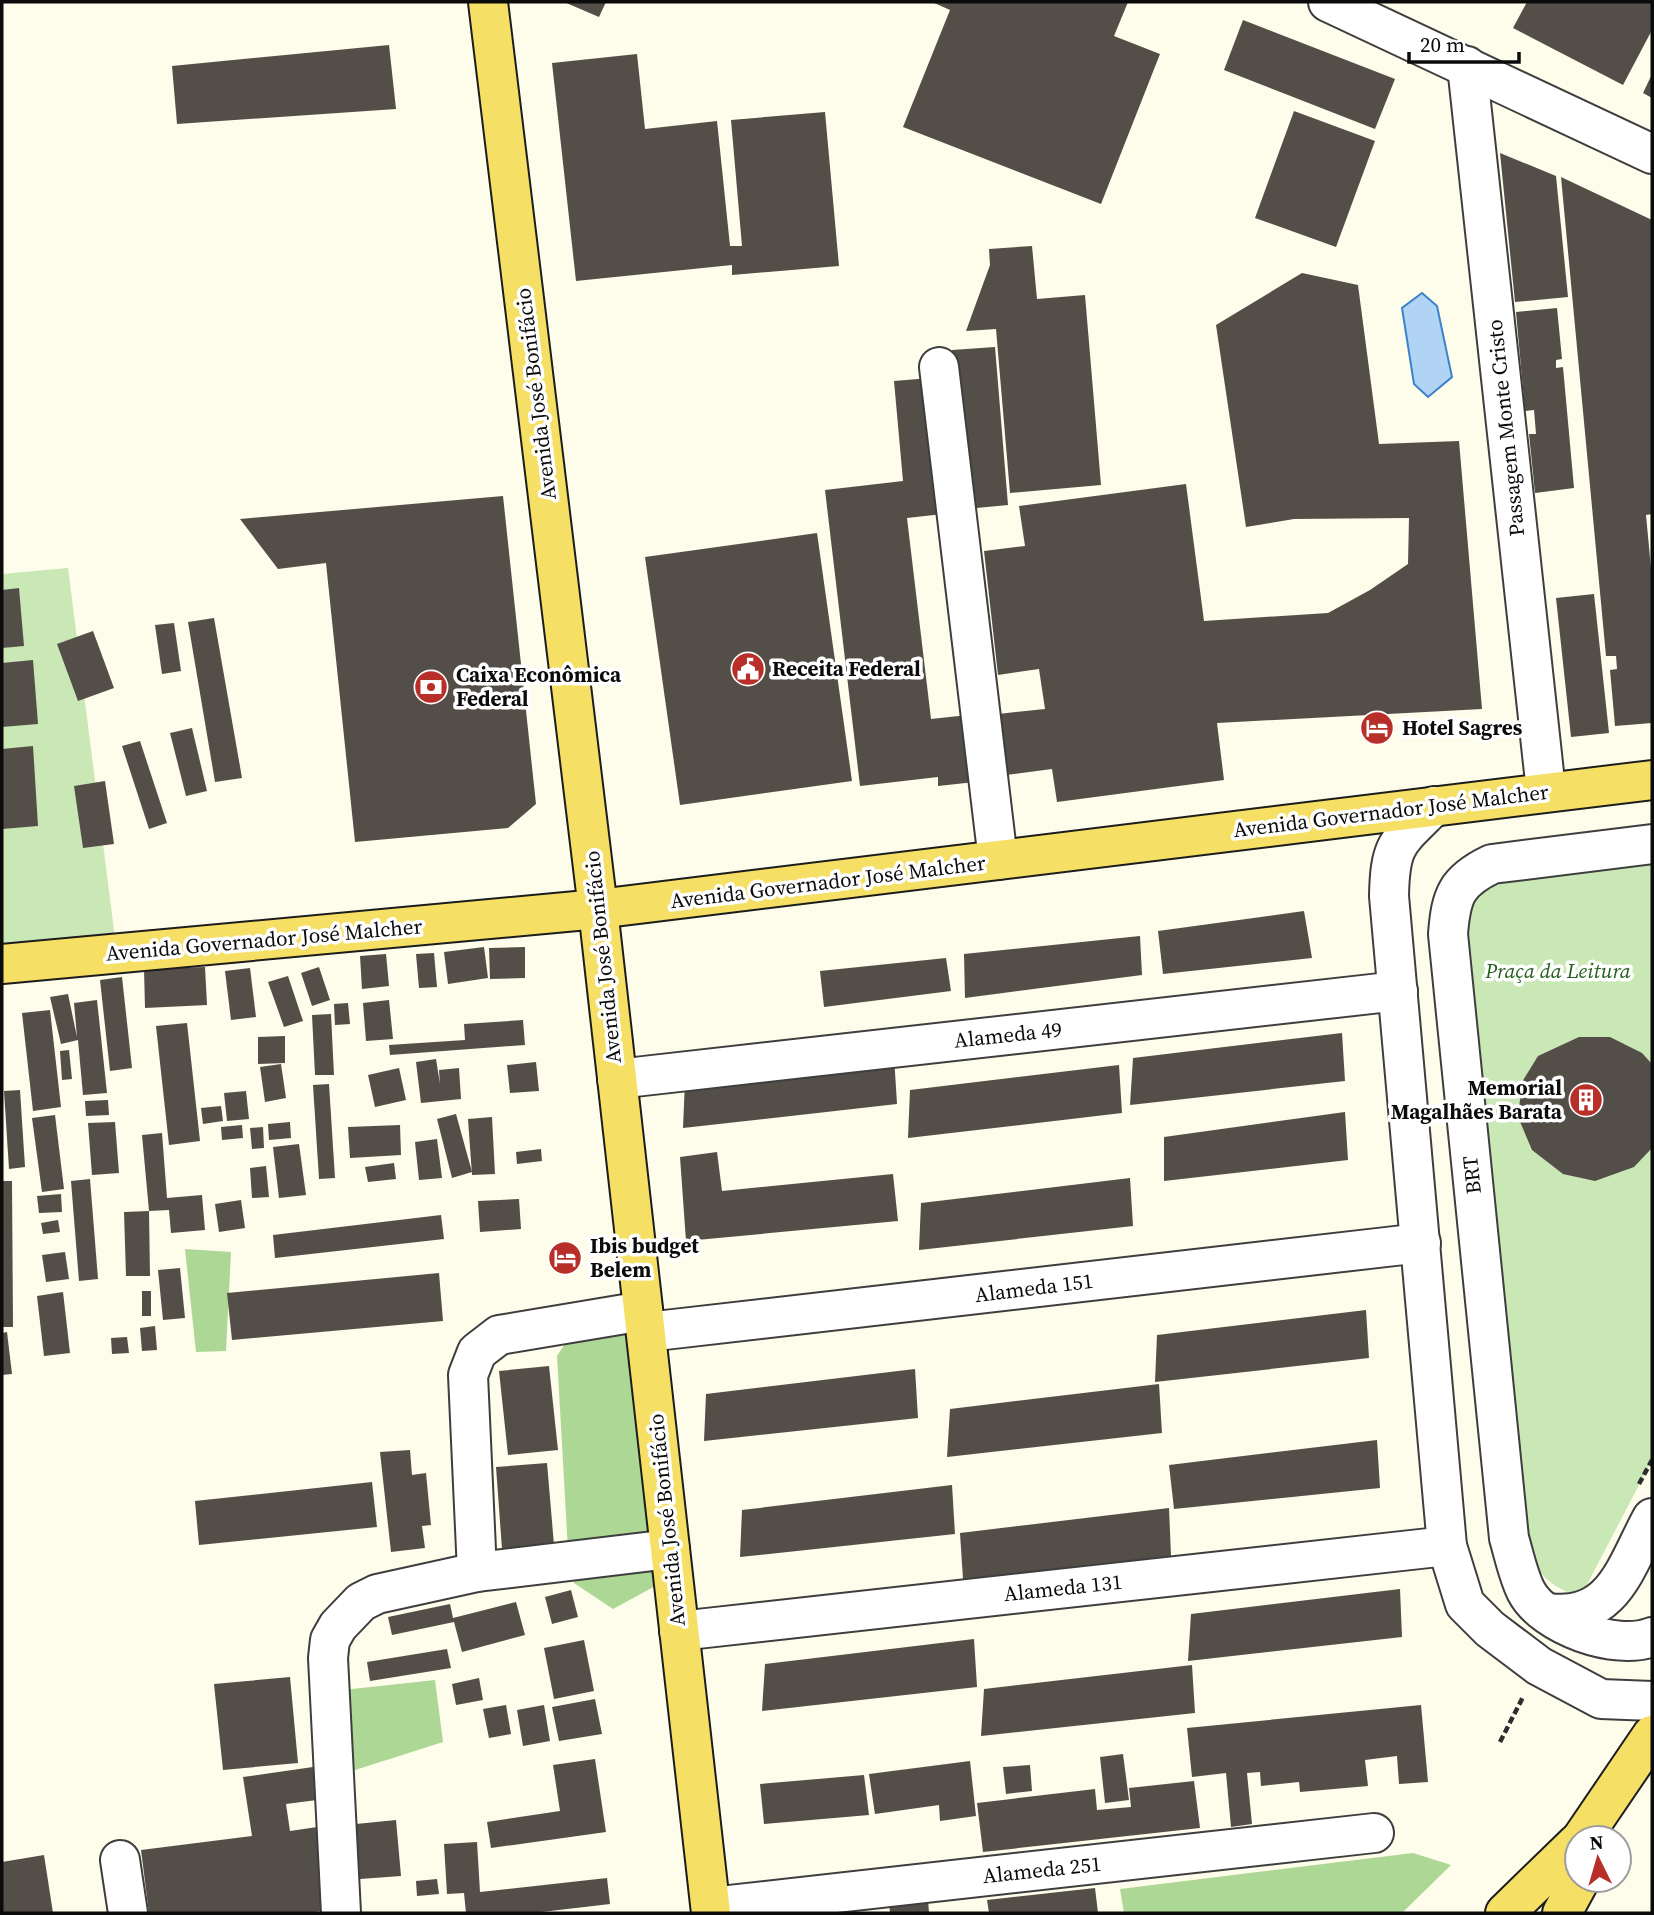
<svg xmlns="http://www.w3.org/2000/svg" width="1654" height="1915" font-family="'Source Serif 4',serif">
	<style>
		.green { fill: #cae7b6 }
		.forest { fill: #add795 }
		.water { fill: #b1d4f4; stroke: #3a82c9; stroke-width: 2 }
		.building { fill: #544e48 }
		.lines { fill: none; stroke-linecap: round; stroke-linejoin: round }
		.minor-casing { stroke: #3e3e3e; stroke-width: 42 }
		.major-casing { stroke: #1c1c1c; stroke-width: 42 }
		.path { stroke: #2d2d2d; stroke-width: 4.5; stroke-dasharray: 7 3.5; stroke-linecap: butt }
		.minor { stroke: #fff; stroke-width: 38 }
		.major { stroke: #f5df64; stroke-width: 38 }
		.labels { text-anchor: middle; stroke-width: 7; stroke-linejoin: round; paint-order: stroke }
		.street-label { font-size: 21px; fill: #0b0b0b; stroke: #fff }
		.poi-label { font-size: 21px; font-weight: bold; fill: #0b0b0b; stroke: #fff; text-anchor: start }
		.park-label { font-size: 21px; font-style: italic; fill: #26601e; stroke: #fff }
	</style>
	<rect width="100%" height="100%" fill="#fefcea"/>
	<!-- green -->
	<g class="green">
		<polygon points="68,568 117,954 2,964 2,574"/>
		<path d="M1652 863V1460L1580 1598C1532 1578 1534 1564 1521 1518L1464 911 1479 894 1496 883Z"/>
	</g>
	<!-- forest -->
	<g class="forest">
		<polygon points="185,1249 231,1252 226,1351 196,1352"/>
		<polygon points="627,1333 659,1584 613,1609 574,1583 568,1550 557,1356 570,1336"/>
		<polygon points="435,1680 443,1742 352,1771 343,1690"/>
		<polygon points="1413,1853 1451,1865 1402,1913 1124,1913 1120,1889"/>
	</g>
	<!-- water -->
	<polygon class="water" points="1422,293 1437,306 1452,377 1428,397 1414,384 1402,308"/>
	<!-- building -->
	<g class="building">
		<polygon points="564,2 606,2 599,17"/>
		<polygon points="932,2 1128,2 1114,36 1160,54 1101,204 903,127 950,10"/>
		<polygon points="1527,2 1652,2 1652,30 1623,85 1513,28"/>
		<polygon points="1243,20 1395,79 1375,129 1224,70"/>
		<polygon points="389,45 396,109 177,124 172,66"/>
		<polygon points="637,54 645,129 717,121 730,246 742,246 731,120 825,112 839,266 732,275 732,265 576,281 552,63"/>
		<polygon points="1652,74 1652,98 1643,93"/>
		<polygon points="1294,111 1375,141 1336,247 1255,218"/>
		<polygon points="1500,153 1556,176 1568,297 1515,302"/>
		<polygon points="1561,177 1652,220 1652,514 1646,515 1652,579 1652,723 1615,726 1610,670 1617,669 1616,656 1606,656"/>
		<polygon points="1032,246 1037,299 1085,295 1101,485 1010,493 996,329 966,331 990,265 989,249"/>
		<polygon points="1302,273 1358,285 1379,444 1459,441 1482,709 1217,723 1224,780 1057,802 1052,769 1006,775 998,714 1045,709 1039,669 998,675 984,551 1025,546 1019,506 1186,484 1204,621 1328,613 1370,590 1408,564 1409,518 1294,519 1246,527 1216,325"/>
		<polygon points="1557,308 1562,359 1556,360 1556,368 1563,367 1574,488 1535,493 1529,434 1536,434 1534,410 1525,411 1516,312"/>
		<polygon points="995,347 1008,505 966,509 952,350"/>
		<polygon points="930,378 943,514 907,518 931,719 968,715 975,782 938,786 938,777 860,786 825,490 903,481 894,381"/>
		<polygon points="503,496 536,804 508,828 355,842 326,563 278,569 240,519"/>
		<polygon points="817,533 852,781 680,805 645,557"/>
		<polygon points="19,588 24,646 2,648 2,590"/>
		<polygon points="1594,594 1609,733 1571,737 1556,598"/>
		<polygon points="214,618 242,778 215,782 188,622"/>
		<polygon points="174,623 181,671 162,674 155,625"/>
		<polygon points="93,631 114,688 78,701 57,644"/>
		<polygon points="33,660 38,724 2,727 2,663"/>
		<polygon points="192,728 207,791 186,796 170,733"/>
		<polygon points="140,741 167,823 149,829 122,746"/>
		<polygon points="33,746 38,826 2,829 2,749"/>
		<polygon points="105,781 114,844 83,848 74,786"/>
		<polygon points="1304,911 1312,958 1163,974 1158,931"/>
		<polygon points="1140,936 1142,975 965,998 964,954"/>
		<polygon points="484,947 488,978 448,984 444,952"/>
		<polygon points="525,947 525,978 490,979 489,948"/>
		<polygon points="434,953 437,987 419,988 416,954"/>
		<polygon points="386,954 389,986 362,989 360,956"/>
		<polygon points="946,958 951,991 824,1007 820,971"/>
		<polygon points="205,967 207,1005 145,1008 144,969"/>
		<polygon points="319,967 330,1000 312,1006 301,973"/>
		<polygon points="250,968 256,1017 231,1020 225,971"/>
		<polygon points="288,976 303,1021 284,1027 268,982"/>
		<polygon points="122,977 132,1068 110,1071 100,980"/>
		<polygon points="68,994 77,1037 74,1003 97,1000 107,1093 83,1095 78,1040 61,1044 50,997"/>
		<polygon points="389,1000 393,1039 366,1041 363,1003"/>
		<polygon points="348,1003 350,1024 335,1025 334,1004"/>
		<polygon points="50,1010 61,1107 33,1111 22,1013"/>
		<polygon points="331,1014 334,1075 315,1075 312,1015"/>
		<polygon points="523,1020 525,1045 390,1055 389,1045 465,1040 464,1024"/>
		<polygon points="187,1023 200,1141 169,1145 156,1026"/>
		<polygon points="1342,1033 1345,1081 1130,1105 1133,1058"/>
		<polygon points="285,1036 285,1063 258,1064 258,1037"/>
		<polygon points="1579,1037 1610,1037 1642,1053 1652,1064 1652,1148 1634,1167 1595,1181 1563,1174 1532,1150 1518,1117 1522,1082 1538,1056"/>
		<polygon points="69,1050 72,1079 62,1080 60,1051"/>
		<polygon points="894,1056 897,1104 683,1128 685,1081"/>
		<polygon points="436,1059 440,1084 439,1070 459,1068 461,1099 421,1103 416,1062"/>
		<polygon points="536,1062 539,1091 510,1093 507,1065"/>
		<polygon points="281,1064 286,1098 265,1102 260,1067"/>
		<polygon points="1119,1065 1122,1113 908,1138 910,1090"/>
		<polygon points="399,1068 406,1100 375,1107 368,1075"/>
		<polygon points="329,1084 335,1178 319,1179 313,1085"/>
		<polygon points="20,1090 25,1167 9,1169 4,1091"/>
		<polygon points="246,1091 249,1119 227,1121 224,1093"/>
		<polygon points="108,1100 109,1115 86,1116 85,1101"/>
		<polygon points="221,1106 223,1121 203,1124 201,1108"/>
		<polygon points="1345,1112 1348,1160 1164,1181 1164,1137"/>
		<polygon points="456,1114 472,1172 452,1178 437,1119"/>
		<polygon points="55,1115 64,1189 42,1192 32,1118"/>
		<polygon points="492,1117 495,1174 472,1175 468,1119"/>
		<polygon points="115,1122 119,1173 92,1175 88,1123"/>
		<polygon points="290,1122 291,1138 269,1140 268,1124"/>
		<polygon points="242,1125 243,1138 222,1140 221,1127"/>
		<polygon points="400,1125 401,1155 350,1158 348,1127"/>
		<polygon points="263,1127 264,1148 252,1149 250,1128"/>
		<polygon points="162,1133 167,1198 202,1195 205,1230 171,1233 169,1210 149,1211 150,1276 126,1276 124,1212 149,1211 142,1135"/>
		<polygon points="437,1139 442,1178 419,1180 415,1142"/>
		<polygon points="299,1144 306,1195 279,1198 273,1147"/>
		<polygon points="541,1149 542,1161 517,1164 516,1152"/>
		<polygon points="717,1152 722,1191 893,1174 898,1221 686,1241 680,1157"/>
		<polygon points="394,1163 396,1179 368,1182 365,1167"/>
		<polygon points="266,1166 269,1197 252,1198 250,1168"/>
		<polygon points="1130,1178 1133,1226 919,1250 921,1203"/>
		<polygon points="90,1179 98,1279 79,1281 71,1181"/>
		<polygon points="2,1181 12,1181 13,1327 2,1327"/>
		<polygon points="61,1194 62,1212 39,1213 37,1196"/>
		<polygon points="519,1199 521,1229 480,1232 478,1201"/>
		<polygon points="241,1200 245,1228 219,1232 215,1204"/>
		<polygon points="441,1215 444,1239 275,1258 273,1235"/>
		<polygon points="58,1220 60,1232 43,1234 41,1223"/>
		<polygon points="65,1252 69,1279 46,1282 42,1255"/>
		<polygon points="180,1268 185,1318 163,1320 158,1270"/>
		<polygon points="439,1273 443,1321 232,1340 227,1293"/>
		<rect x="142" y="1291" width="9" height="25"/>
		<polygon points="63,1292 70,1353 44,1356 37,1296"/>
		<polygon points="1366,1310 1369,1358 1155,1382 1157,1335"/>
		<polygon points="155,1326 157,1350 142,1351 140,1328"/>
		<polygon points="7,1332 12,1374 2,1375 2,1333"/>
		<polygon points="127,1337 129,1353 112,1354 111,1338"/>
		<polygon points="549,1366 558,1450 508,1455 499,1371"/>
		<polygon points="915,1369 918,1418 704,1441 706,1394"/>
		<polygon points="1159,1384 1162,1433 947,1457 950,1409"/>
		<polygon points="1377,1440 1380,1488 1174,1509 1169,1465"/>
		<polygon points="410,1450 412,1475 426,1473 431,1525 422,1526 425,1548 391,1552 380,1452"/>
		<polygon points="547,1463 554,1545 502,1549 496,1467"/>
		<polygon points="372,1482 377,1527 199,1545 195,1501"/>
		<polygon points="952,1485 955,1534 740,1557 742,1510"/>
		<polygon points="1169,1508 1171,1556 963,1579 960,1533"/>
		<polygon points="1400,1589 1402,1637 1188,1661 1191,1614"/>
		<polygon points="571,1590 578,1617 552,1624 545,1597"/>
		<polygon points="516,1602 525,1635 462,1652 454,1622 392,1635 388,1617 450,1604 453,1618"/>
		<polygon points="974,1639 977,1687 762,1711 765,1664"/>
		<polygon points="584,1640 594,1691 554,1699 544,1648"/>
		<polygon points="447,1649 451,1668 370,1681 367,1662"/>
		<polygon points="1192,1665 1195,1713 981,1736 984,1689"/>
		<polygon points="290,1677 298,1763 223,1770 214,1684"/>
		<polygon points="479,1678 483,1700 456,1705 452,1684"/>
		<polygon points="595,1699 602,1734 559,1741 552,1707"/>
		<polygon points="506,1705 511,1734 489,1738 483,1709"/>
		<polygon points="544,1705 550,1741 523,1746 517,1710"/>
		<polygon points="1421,1705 1428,1782 1399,1784 1397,1756 1365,1760 1368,1786 1300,1792 1299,1782 1261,1786 1260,1772 1247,1773 1252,1824 1231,1827 1226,1773 1192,1777 1187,1728"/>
		<polygon points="1123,1754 1129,1800 1105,1803 1100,1757"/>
		<polygon points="595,1759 606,1832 491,1848 487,1822 560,1811 553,1765"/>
		<polygon points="970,1761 976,1816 940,1821 939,1805 875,1814 869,1774"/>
		<polygon points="1030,1765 1032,1791 1006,1794 1003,1767"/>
		<polygon points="313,1767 317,1800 286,1804 290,1831 324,1826 334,1910 306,1913 149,1913 141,1850 252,1836 243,1777"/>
		<polygon points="864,1775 869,1815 764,1824 760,1784"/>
		<polygon points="1194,1781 1200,1828 983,1852 977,1803 1095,1789 1097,1810 1131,1807 1129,1788"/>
		<polygon points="396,1820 401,1876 360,1879 356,1824"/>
		<polygon points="477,1842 480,1892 607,1878 610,1904 533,1913 466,1913 464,1893 447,1894 444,1844"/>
		<polygon points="44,1855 53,1913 2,1913 2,1862"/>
		<polygon points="437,1879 439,1894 417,1896 416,1881"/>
		<polygon points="1095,1888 1098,1913 989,1913 987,1900"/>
		<polygon points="928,1899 929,1913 890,1913 889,1903"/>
	</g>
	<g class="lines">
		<!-- minor casing -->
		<g class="minor-casing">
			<g id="minor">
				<polyline points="1328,2 1652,154"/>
				<polyline points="1467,66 1546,791"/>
				<polyline points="939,367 998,860"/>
				<path d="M1434 806C1398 842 1390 843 1389 896L1447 1546 1465 1604 1490 1629 1539 1666 1601 1699 1652 1701"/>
				<path d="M1652 844 1492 864C1456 881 1451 896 1448 934L1509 1538C1514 1555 1518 1575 1526 1591 1544 1626 1616 1651 1652 1637"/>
				<polyline points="617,1079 1398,991"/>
				<polyline points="647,1332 1421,1243"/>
				<polyline points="477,1572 468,1375 477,1352 499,1335 643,1311"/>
				<path d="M1549 1613C1614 1621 1626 1565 1652 1518"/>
				<polyline points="679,1631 1447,1546"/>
				<polyline points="120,1860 128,1913"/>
				<polyline points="711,1907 1374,1833"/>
				<polyline points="341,1913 328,1658 330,1640 338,1626 361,1602 377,1594 477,1572 670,1549"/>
			</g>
		</g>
		<!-- major casing -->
		<g class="major-casing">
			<g id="major">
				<polyline points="488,2 598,909 711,1913"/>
				<polyline points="2,964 598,909 1652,780"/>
				<polyline points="1582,1838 1652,1735"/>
				<polyline points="1505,1913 1577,1843"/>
				<polyline points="1562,1913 1580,1880"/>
			</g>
		</g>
		<!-- path -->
		<g class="path">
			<polyline points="1639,1484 1652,1460"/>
			<polyline points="1500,1742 1523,1697"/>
		</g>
		<!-- minor -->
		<use href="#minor" class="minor"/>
		<!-- major -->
		<use href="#major" class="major"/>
	</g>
	<!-- icons -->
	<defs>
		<g id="civic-disc" transform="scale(1.75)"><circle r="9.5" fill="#b72f28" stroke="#fff"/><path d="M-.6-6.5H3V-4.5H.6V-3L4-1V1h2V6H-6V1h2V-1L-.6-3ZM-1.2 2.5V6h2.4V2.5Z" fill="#fff"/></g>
		<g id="bank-disc" transform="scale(1.75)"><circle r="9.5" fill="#b72f28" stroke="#fff"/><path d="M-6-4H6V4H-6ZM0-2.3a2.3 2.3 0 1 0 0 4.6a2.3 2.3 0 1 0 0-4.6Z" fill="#fff"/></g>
		<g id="hotel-disc" transform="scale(1.75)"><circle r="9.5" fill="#b72f28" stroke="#fff"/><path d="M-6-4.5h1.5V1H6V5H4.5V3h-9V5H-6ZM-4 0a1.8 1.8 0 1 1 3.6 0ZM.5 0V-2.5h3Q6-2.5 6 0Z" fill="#fff"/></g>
		<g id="building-disc" transform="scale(1.75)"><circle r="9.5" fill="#b72f28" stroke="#fff"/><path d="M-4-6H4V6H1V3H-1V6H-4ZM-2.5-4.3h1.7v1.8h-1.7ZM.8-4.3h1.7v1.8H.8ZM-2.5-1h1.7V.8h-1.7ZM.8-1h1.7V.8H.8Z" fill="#fff"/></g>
	</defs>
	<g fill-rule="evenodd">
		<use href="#civic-disc" x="748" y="669"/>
		<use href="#bank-disc" x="431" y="687"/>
		<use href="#hotel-disc" x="1377" y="728"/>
		<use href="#building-disc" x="1586" y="1100"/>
		<use href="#hotel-disc" x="565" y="1258"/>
	</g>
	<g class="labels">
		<!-- street labels -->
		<g class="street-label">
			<text transform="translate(536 394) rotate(-97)" y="7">Avenida José Bonifácio</text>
			<text transform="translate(1506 428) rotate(-96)" y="7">Passagem Monte Cristo</text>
			<text transform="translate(1391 811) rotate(-7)" y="7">Avenida Governador José Malcher</text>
			<text transform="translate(828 882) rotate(-7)" y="7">Avenida Governador José Malcher</text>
			<text transform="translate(264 940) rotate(-5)" y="7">Avenida Governador José Malcher</text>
			<text transform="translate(603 957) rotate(-96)" y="7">Avenida José Bonifácio</text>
			<text transform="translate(1008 1035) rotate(-6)" y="7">Alameda 49</text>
			<text transform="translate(1472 1175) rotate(-96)" y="7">BRT</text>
			<text transform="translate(1034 1288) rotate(-7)" y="7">Alameda 151</text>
			<text transform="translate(667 1520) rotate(-96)" y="7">Avenida José Bonifácio</text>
			<text transform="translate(1063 1588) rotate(-6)" y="7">Alameda 131</text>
			<text transform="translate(1042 1870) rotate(-6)" y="7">Alameda 251</text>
		</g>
		<!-- poi labels -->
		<g class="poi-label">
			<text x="772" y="676">Receita Federal</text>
			<text x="456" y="682">Caixa Econômica<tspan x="456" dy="24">Federal</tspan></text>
			<text x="1402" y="735">Hotel Sagres</text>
			<text x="1562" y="1095" text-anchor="end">Memorial<tspan x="1562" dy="24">Magalhães Barata</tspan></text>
			<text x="590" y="1253">Ibis budget<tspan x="590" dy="24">Belem</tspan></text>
		</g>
		<!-- park labels -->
		<g class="park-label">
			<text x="1558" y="978">Praça da Leitura</text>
		</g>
	</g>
	<!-- border -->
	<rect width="1654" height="1915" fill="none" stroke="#0b0b0b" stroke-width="7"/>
	<!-- north arrow -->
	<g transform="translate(1598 1859) rotate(355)"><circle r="33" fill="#ffffff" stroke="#9d9d9d" stroke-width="2"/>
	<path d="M0-5L12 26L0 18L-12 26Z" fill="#b72f28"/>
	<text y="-10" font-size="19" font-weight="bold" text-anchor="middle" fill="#0b0b0b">N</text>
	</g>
	<!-- scale -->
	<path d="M1409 52v10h110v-10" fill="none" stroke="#0b0b0b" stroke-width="3.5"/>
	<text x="1420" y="52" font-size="21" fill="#0b0b0b" stroke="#ffffff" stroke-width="5" paint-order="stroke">20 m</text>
</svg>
